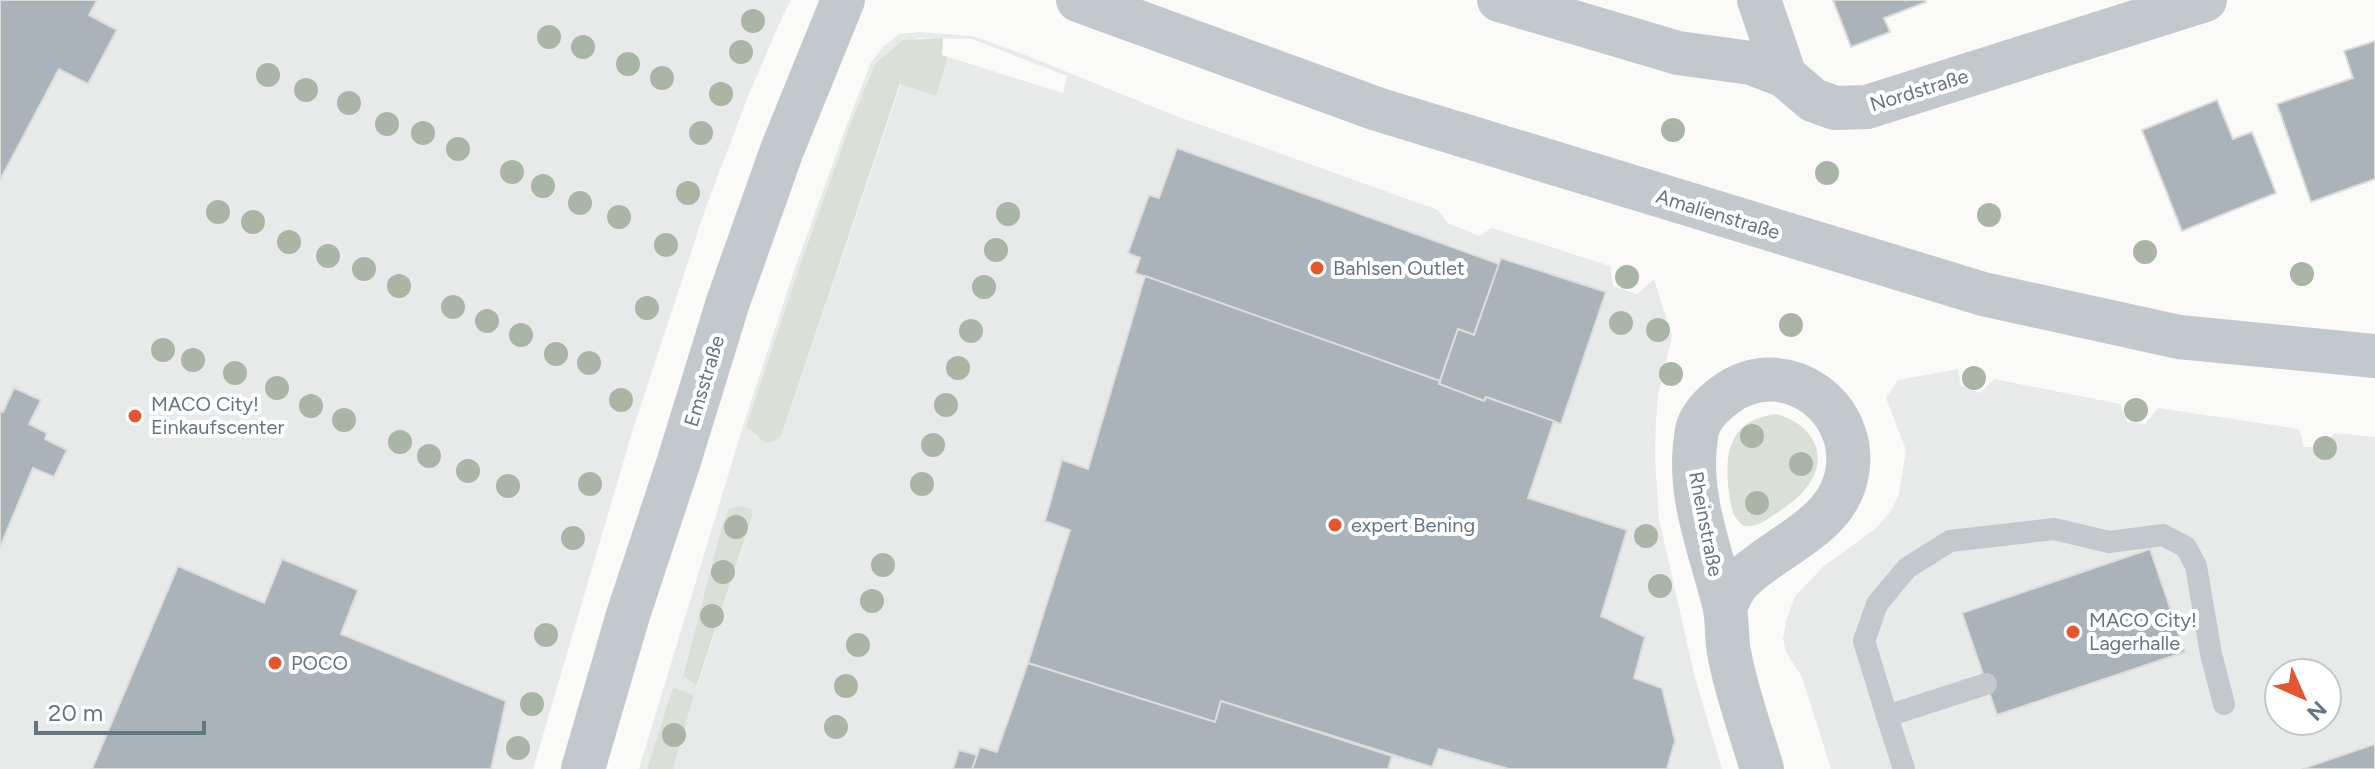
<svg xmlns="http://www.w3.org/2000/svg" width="2375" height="769" font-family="Figtree,sans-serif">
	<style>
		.built { fill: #e8e9e9; fill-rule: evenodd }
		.green { fill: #dadfd7 }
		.building { fill: #aab3b9; stroke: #dcdcda; stroke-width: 2 }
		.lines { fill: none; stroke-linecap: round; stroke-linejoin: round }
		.service { stroke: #c3c8cc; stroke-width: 22 }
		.minor { stroke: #c3c8cc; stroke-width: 44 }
		.tertiary { stroke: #c3c8cc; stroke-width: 44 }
		.tree { fill: #aab4a7 }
		.poi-dot { fill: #e4572e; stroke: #fff; stroke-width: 3 }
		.labels { text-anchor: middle; stroke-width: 8; stroke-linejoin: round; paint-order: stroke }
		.street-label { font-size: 20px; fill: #657683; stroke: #fff }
		.poi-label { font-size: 20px; fill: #657683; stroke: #fff; text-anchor: start }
	</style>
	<rect width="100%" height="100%" fill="#fafaf8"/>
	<!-- built -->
	<g class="built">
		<polygon points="0,0 791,0 783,15 747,99 705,210 633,429 533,769 0,769"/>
		<path d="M920 32 973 36 1020 53 1176 116 1438 210 1448 223 1479 236 1492 228 1610 266 1613 286 1637 294 1654 279 1672 336 1658 395 1656 420 1655 458 1659 519 1695 678 1722 769H673L694 695 673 687 647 769H639L744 423 793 274 846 127 871 62 884 46 899 34ZM918 38 972 39 1067 76 1063 93 948 57 936 96 901 84 781 436 757 437 747 426 797 274 851 122 875 64ZM753 513 698 684H697L683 675 721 529Z"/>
		<path d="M1958 369 1961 386 1980 393 1994 379 2120 404 2127 422 2145 424 2158 408 2299 429 2304 447 2325 448 2334 433 2375 437V769H1831L1802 677 1786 652 1783 639 1787 618 1795 596 1824 566 1875 529 1891 511 1899 494 1906 450 1886 398 1898 380ZM2279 673H2327V721H2279Z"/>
	</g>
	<!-- green -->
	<g class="green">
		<polygon points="943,38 942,55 948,57 936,96 900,84 781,436 775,441 766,443 746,427 797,274 851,122 875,64 903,40"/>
		<path d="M1776 414C1809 422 1831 453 1809 484 1801 497 1789 504 1777 513 1766 520 1757 528 1744 526 1732 518 1731 507 1729 493 1724 453 1729 420 1776 414Z"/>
		<polygon points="740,506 750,509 753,513 697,685 683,676 721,529 729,509"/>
		<polygon points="673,687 694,695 673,769 647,769"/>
	</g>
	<!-- building -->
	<g class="building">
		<polygon points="0,0 97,0 89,15 117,30 88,84 59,69 0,180"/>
		<polygon points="1833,0 1925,0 1926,2 1884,18 1890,32 1851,47"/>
		<polygon points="2375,41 2375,179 2311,202 2277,104 2353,78 2344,51"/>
		<polygon points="2217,100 2233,139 2252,132 2276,193 2182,231 2142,130"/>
		<polygon points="1177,148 1499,264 1474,335 1458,329 1440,381 1135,273 1140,258 1128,253 1149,195 1159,198"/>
		<polygon points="1501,258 1606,292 1561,424 1486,397 1484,401 1439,384 1458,329 1474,335"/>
		<polygon points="1145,276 1440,381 1439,384 1484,401 1486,397 1554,421 1528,498 1627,530 1601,616 1645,637 1634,678 1662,688 1675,741 1667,769 1509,769 1439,749 1432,767 1221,701 1215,722 1028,663 1070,530 1045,521 1062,460 1088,469"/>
		<polygon points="14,388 41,400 29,424 47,433 45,439 67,450 54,477 33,468 0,547 0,411 3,412"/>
		<polygon points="2150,549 2185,652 1997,715 1962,613"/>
		<polygon points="282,559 358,590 341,634 506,701 491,769 92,769 178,566 264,603"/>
		<polygon points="1028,663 1215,722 1221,701 1392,756 1388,769 972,769 980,747 997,752"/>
		<polygon points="2375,744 2375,769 2302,769"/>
		<polygon points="959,750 977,755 972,769 953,769"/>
	</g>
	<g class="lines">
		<!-- service -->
		<g class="service">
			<polyline points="1986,684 1887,716 1864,641 1877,604 1907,568 1950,541 2054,529 2109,542 2163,535 2186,547 2196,566 2211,654 2224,704"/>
			<polyline points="1887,716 1904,769"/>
		</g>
		<!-- minor -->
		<g class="minor">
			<polyline points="1499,0 1678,53 1751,63 1785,76 1813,100 1835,108 1867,107 2205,0"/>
			<polyline points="1759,0 1785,76"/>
			<path d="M1725 607C1729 599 1733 588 1740 581 1773 547 1834 529 1846 478 1863 408 1784 351 1725 395 1714 403 1703 413 1698 427 1696 432 1696 439 1695 445 1689 499 1711 552 1724 604 1728 620 1726 637 1729 652 1736 692 1751 731 1762 769"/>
			<polyline points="583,769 628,615 678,464 728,302 782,150 843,0"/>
		</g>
		<!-- tertiary -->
		<polyline class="tertiary" points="1078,0 1377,109 1983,294 2179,337 2375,356"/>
	</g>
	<!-- trees -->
	<g class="tree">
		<circle cx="753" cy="21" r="12"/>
		<circle cx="549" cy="37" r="12"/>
		<circle cx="583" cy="47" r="12"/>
		<circle cx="741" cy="52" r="12"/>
		<circle cx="628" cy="64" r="12"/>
		<circle cx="268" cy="75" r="12"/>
		<circle cx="662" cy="78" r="12"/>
		<circle cx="306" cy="90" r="12"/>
		<circle cx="721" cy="94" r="12"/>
		<circle cx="349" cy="103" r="12"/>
		<circle cx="387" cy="124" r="12"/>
		<circle cx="1673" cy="130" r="12"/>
		<circle cx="423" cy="133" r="12"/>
		<circle cx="701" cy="133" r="12"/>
		<circle cx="458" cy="149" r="12"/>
		<circle cx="512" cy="172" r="12"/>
		<circle cx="1827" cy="173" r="12"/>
		<circle cx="543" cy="186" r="12"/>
		<circle cx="688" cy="193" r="12"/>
		<circle cx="580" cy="203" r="12"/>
		<circle cx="218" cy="212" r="12"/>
		<circle cx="1008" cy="214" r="12"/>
		<circle cx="1989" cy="215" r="12"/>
		<circle cx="619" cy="217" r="12"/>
		<circle cx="253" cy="222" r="12"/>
		<circle cx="289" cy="242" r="12"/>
		<circle cx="666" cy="245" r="12"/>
		<circle cx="996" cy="250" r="12"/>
		<circle cx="2145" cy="252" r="12"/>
		<circle cx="328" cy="256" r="12"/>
		<circle cx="364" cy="269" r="12"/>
		<circle cx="2302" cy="274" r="12"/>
		<circle cx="1627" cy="277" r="12"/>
		<circle cx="399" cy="286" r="12"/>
		<circle cx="984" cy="287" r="12"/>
		<circle cx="453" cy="307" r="12"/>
		<circle cx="647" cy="308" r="12"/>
		<circle cx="487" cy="321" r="12"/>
		<circle cx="1621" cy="323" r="12"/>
		<circle cx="1791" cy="325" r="12"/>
		<circle cx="1658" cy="330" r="12"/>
		<circle cx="971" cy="331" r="12"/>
		<circle cx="521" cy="335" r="12"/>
		<circle cx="163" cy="350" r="12"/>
		<circle cx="556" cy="354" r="12"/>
		<circle cx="193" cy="360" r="12"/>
		<circle cx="589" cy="363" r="12"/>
		<circle cx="958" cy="368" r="12"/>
		<circle cx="235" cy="373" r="12"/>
		<circle cx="1671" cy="374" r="12"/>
		<circle cx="1974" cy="378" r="12"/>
		<circle cx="277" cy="388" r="12"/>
		<circle cx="621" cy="400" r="12"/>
		<circle cx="946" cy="405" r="12"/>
		<circle cx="311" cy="406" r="12"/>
		<circle cx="2136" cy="410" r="12"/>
		<circle cx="344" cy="420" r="12"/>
		<circle cx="1752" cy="436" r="12"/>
		<circle cx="400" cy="442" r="12"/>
		<circle cx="933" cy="445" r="12"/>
		<circle cx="2325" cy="448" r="12"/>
		<circle cx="429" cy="456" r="12"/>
		<circle cx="1801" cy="464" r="12"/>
		<circle cx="468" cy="471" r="12"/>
		<circle cx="590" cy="484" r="12"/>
		<circle cx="922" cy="484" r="12"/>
		<circle cx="508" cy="486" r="12"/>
		<circle cx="1757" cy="503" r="12"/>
		<circle cx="736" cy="527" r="12"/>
		<circle cx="1646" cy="536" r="12"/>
		<circle cx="573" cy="538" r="12"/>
		<circle cx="883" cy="565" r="12"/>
		<circle cx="723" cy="572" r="12"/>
		<circle cx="1660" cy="586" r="12"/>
		<circle cx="872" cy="601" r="12"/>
		<circle cx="712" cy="616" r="12"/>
		<circle cx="546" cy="635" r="12"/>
		<circle cx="858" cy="645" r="12"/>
		<circle cx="846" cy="686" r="12"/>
		<circle cx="532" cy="704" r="12"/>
		<circle cx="836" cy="727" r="12"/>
		<circle cx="674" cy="735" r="12"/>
		<circle cx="518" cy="748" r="12"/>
	</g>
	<!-- markers -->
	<g class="poi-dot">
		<circle cx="1317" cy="268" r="8"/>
		<circle cx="135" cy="416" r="8"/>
		<circle cx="1335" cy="525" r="8"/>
		<circle cx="2073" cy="632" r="8"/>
		<circle cx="275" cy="663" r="8"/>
	</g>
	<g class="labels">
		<!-- street labels -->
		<g class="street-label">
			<text transform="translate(1919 90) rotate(-17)" y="7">Nordstraße</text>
			<text transform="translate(1718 214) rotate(17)" y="7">Amalienstraße</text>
			<text transform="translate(704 381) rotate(-73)" y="7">Emsstraße</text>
			<text transform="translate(1706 524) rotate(79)" y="7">Rheinstraße</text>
		</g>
		<!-- poi labels -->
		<g class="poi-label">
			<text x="1333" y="275">Bahlsen Outlet</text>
			<text x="151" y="411">MACO City!<tspan x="151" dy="23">Einkaufscenter</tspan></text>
			<text x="1351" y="532">expert Bening</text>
			<text x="2089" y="627">MACO City!<tspan x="2089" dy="23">Lagerhalle</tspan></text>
			<text x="291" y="670">POCO</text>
		</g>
	</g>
	<!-- north arrow -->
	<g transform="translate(2303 697) rotate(135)"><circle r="38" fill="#ffffff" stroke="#c1c8cd" stroke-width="2"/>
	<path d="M0-6L14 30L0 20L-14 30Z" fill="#e4572e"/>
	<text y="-12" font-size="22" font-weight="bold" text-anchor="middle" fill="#657683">N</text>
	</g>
	<!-- scale -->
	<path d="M36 721v12h168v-12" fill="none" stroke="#657683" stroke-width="4"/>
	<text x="48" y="721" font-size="24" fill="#657683" stroke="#ffffff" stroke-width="6" paint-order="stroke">20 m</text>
</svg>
